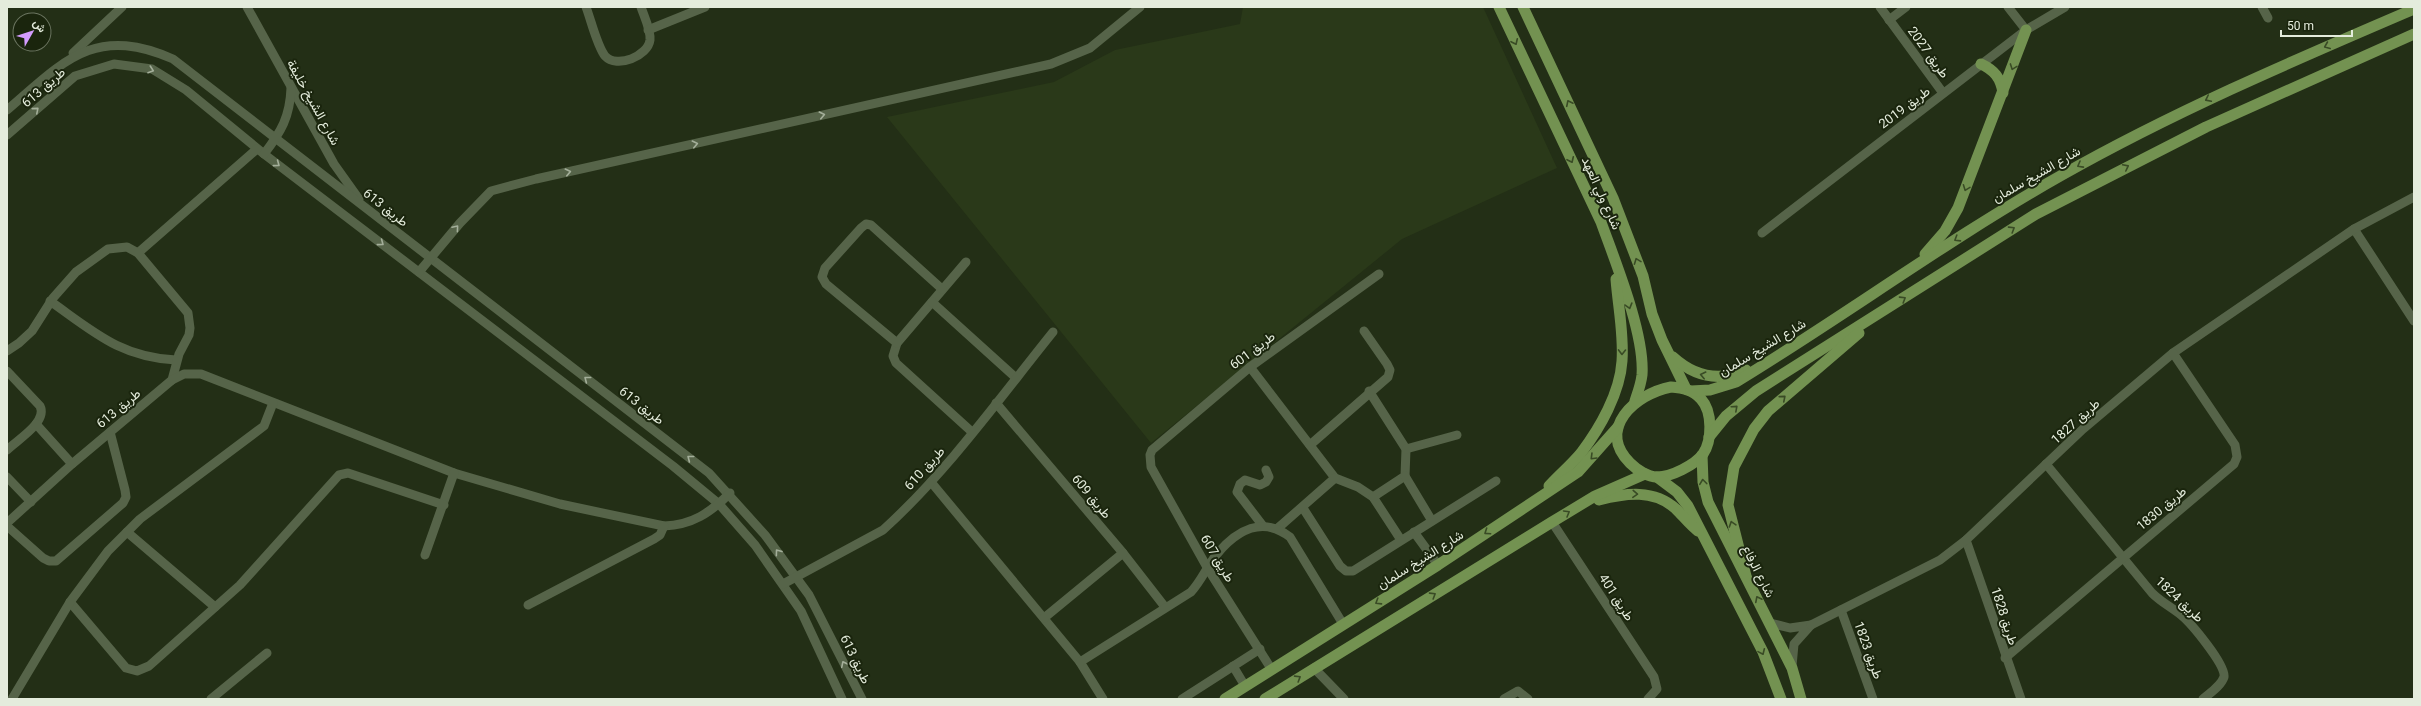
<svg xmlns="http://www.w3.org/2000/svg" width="2421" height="706" font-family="Roboto,Vazirmatn,sans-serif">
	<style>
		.built { fill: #2a3919 }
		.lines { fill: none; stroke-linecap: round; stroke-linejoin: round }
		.minor { stroke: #566449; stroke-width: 9 }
		.primary { stroke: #739251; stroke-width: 11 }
		.oneway { stroke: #394b25 }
		.oneway2 { stroke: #a4af9a }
		.labels { text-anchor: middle; stroke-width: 4; stroke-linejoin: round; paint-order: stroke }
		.street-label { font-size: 13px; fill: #e4ecdc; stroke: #1a250d }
	</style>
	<rect width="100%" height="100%" fill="#232f16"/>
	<!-- built -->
	<polygon class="built" points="1243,7 1483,7 1557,168 1402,239 1151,443 887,117 1054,82 1115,50 1240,24"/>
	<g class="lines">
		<!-- minor -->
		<g class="minor">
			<polyline points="247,7 334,164 359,199"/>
			<path d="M586 7C591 20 597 46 605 56 617 69 648 56 650 40 651 30 644 16 641 7"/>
			<polyline points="1880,7 1943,93"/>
			<polyline points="2008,7 2026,30"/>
			<polyline points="2262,7 2268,18"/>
			<polyline points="1889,20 1906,7"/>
			<polyline points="648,30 705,7"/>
			<polyline points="73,53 122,7"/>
			<path d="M7 110C63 62 94 24 173 59L709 473 765 535 809 595 862 699"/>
			<polyline points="7,135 75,76 114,64 152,69 186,90 264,154 673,466 719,504 755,545 801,611 842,699"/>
			<path d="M264 154C281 132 290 117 291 88"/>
			<polyline points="2354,229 2414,321"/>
			<polyline points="1762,233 2026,30 2065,7"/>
			<polyline points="138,253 257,149"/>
			<polyline points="966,262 897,343 893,356 896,363 972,432"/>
			<polyline points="419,272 460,223 491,191 536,179 1051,64 1090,48 1140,7"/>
			<path d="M50 301C94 332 120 357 176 360"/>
			<polyline points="932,302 1016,378"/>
			<polyline points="897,343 826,284 822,277 825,268 861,228 866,224 871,225 942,289"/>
			<polyline points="7,351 19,343 32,331 53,298 76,272 108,249 127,247 138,253 188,313 190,328 189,335 179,354 172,380"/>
			<polyline points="1250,367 1335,478 1358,487 1373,497 1401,540"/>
			<path d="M7 371 40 406C48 422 17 440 7 450"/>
			<polyline points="1369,391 1406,449 1405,476 1373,497"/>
			<polyline points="996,403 1123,553 1165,607"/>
			<polyline points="36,424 72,464"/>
			<polyline points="1310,445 1388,377 1390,370 1387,364 1364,331"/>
			<polyline points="1406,449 1457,435"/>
			<path d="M2046 464 2152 593C2161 602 2171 607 2181 615 2191 623 2226 665 2224 677 2221 686 2210 693 2203 699"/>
			<polyline points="1405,476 1432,521"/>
			<polyline points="7,477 31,502"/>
			<polyline points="931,482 1080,662 1103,699"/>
			<polyline points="1303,508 1340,566 1346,571 1353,571 1496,481"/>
			<polyline points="1552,522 1654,677 1657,689 1648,699"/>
			<path d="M7 523 72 464 172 380 184 374H201L454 473 560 504 664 526C692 525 710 513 730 493"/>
			<polyline points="7,526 43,558 49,561 56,561 123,503 126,497 125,490 110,432"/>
			<polyline points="1263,526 1237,492 1240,484 1245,480 1260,485 1266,482 1269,477 1266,470"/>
			<polyline points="1278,528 1335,478"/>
			<polyline points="127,532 215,607"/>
			<polyline points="1414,532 1438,565"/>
			<polyline points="1966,540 2021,699"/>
			<polyline points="425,555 454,473"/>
			<path d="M783 584 883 530C947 472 999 399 1053 332"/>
			<polyline points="70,602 126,668 137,671 149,666 240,585 339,475 348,473 444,505"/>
			<polyline points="528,605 654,539 660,535 664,526"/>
			<polyline points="1841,610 1873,699"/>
			<polyline points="1044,618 1123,553"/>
			<polyline points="1770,623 1790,628 1811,625 1794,644 1792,666"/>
			<polyline points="1811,625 1940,560 1966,540 2083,429 2173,353 2354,229 2414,197"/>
			<polyline points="2005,658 2234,464 2237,457 2235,445 2173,353"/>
			<path d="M1080 662 1191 592C1202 580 1207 566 1217 554 1237 530 1263 516 1290 537L1343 624"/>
			<polyline points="1233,666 1245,686"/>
			<polyline points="1314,668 1344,699"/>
			<polyline points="1272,670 1208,569 1151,467 1150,455 1152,450 1250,367 1379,274"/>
			<polyline points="12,699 70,602 108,551 140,519 264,426 273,403"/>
			<polyline points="211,699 267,653"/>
			<polyline points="1182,699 1260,649"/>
			<polyline points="1504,699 1518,691 1528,699"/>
		</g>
		<!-- primary -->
		<g class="primary">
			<path d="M1499 7 1601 222C1615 261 1645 334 1642 375 1641 384 1638 392 1635 401"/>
			<polyline points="1523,7 1613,198 1643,276 1652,314 1662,340 1686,389"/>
			<path d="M1981 64C1994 70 2001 78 2003 93"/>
			<polyline points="1925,254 1945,231 1958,208 2026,30"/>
			<path d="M1673 357C1695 377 1719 382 1746 370"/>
			<path d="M1671 387C1683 388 1693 390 1701 399 1713 412 1712 441 1703 454 1695 465 1671 477 1657 477 1648 477 1637 470 1630 463 1596 429 1635 394 1671 387Z"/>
			<path d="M1691 391 1710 390 1736 382C1846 315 1950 238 2062 175 2175 111 2295 60 2414 9"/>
			<polyline points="1709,437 1726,416 1756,391 2036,214 2206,127 2414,34"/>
			<polyline points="1702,455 1703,482 1708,502 1792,668 1801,699"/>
			<polyline points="1657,477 1677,492 1688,506 1763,652 1781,699"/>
			<path d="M1549 486C1559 475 1571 465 1581 453 1600 428 1620 393 1622 361 1624 334 1618 306 1616 279"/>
			<path d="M1599 500C1626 493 1654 489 1676 509 1684 517 1690 525 1698 531"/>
			<polyline points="1746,576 1728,505 1734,467 1754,429 1768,411 1859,333"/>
			<polyline points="1225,699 1438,565 1578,472 1618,427"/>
			<polyline points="1265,699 1552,522 1595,496 1645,474"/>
		</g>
	</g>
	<!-- one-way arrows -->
	<defs><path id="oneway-chevron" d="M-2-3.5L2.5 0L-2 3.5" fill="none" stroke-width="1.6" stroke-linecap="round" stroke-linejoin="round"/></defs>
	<g class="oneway">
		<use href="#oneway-chevron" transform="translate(1515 42) rotate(65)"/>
		<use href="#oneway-chevron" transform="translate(2327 46) rotate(157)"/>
		<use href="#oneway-chevron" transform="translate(2013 67) rotate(110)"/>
		<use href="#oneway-chevron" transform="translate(2208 99) rotate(154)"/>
		<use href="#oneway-chevron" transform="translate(1569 103) rotate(-116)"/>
		<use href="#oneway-chevron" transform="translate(1571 160) rotate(65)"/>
		<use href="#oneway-chevron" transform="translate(2080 165) rotate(151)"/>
		<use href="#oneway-chevron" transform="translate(2126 167) rotate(-27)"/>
		<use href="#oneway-chevron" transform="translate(1966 188) rotate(111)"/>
		<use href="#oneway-chevron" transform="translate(2012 229) rotate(-32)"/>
		<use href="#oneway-chevron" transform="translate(1957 239) rotate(148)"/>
		<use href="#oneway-chevron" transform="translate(1637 261) rotate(-111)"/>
		<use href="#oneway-chevron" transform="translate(1903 299) rotate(-32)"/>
		<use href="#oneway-chevron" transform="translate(1629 306) rotate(74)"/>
		<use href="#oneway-chevron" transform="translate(1622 352) rotate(91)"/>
		<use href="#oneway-chevron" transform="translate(1703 375) rotate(-167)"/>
		<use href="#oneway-chevron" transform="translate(1783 398) rotate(-41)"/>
		<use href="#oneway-chevron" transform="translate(1735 408) rotate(-42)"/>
		<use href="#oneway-chevron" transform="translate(1593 457) rotate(135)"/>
		<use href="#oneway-chevron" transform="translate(1703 482) rotate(-97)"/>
		<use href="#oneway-chevron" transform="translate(1635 494) rotate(3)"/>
		<use href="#oneway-chevron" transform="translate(1567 513) rotate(-30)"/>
		<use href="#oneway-chevron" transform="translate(1732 524) rotate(-108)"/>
		<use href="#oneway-chevron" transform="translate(1487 532) rotate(146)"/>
		<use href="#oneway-chevron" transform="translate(1433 595) rotate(-32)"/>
		<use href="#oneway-chevron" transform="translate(1758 599) rotate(-117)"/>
		<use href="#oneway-chevron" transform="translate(1378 602) rotate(148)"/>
		<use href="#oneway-chevron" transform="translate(1762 652) rotate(66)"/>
		<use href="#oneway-chevron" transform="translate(1298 678) rotate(-32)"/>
	</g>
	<g class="oneway2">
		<use href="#oneway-chevron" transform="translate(151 70) rotate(19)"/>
		<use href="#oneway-chevron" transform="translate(36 110) rotate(-41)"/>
		<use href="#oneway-chevron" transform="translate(822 115) rotate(-13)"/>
		<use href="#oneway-chevron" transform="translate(695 144) rotate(-13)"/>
		<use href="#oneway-chevron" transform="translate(277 164) rotate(37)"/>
		<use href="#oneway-chevron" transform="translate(568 172) rotate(-13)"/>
		<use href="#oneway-chevron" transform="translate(456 228) rotate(-50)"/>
		<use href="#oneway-chevron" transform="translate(381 243) rotate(37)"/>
		<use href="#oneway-chevron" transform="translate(587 379) rotate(-142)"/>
		<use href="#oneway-chevron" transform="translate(690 458) rotate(-142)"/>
		<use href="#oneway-chevron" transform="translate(778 552) rotate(-126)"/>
		<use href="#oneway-chevron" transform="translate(844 664) rotate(-116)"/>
	</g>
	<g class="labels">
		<!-- street labels -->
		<g class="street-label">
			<text transform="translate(1929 52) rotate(54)" y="5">طريق 2027</text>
			<text transform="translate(43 87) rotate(-41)" y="5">طريق 613</text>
			<text transform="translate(314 102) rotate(61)" y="5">شارع الشيخ خليفة</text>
			<text transform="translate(1904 107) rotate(-37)" y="5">طريق 2019</text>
			<text transform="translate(2036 174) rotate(-30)" y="5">شارع الشيخ سلمان</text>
			<text transform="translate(1602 193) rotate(66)" y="5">شارع ولي العهد</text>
			<text transform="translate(386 207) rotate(38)" y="5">طريق 613</text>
			<text transform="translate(1762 347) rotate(-31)" y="5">شارع الشيخ سلمان</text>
			<text transform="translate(1252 350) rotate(-37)" y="5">طريق 601</text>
			<text transform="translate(642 405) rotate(38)" y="5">طريق 613</text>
			<text transform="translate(118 408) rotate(-40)" y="5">طريق 613</text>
			<text transform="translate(2075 421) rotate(-42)" y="5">طريق 1827</text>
			<text transform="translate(924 468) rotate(-48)" y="5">طريق 610</text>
			<text transform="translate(1092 496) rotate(50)" y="5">طريق 609</text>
			<text transform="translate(2161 508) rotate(-40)" y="5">طريق 1830</text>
			<text transform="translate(1218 558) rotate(59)" y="5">طريق 607</text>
			<text transform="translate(1420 559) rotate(-32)" y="5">شارع الشيخ سلمان</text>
			<text transform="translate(1759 571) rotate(63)" y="5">شارع الرفاع</text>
			<text transform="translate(1617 597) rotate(57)" y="5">طريق 401</text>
			<text transform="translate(2180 599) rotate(43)" y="5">طريق 1824</text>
			<text transform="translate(2005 616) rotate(72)" y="5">طريق 1828</text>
			<text transform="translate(1869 650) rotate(70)" y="5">طريق 1823</text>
			<text transform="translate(856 659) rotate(64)" y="5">طريق 613</text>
		</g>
	</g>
	<!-- border -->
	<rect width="2421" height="706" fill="none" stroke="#e4ecdc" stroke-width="16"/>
	<!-- north arrow -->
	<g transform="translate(32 32) rotate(51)"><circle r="19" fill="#1a250d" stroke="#6b7560"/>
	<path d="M0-3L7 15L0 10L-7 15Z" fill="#d39cfd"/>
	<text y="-6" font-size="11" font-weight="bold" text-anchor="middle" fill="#e4ecdc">ش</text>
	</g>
	<!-- scale -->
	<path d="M2281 30v6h71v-6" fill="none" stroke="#e4ecdc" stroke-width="2"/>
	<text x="2287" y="30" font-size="12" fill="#e4ecdc" stroke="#1a250d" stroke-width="3" paint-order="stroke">50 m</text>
</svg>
